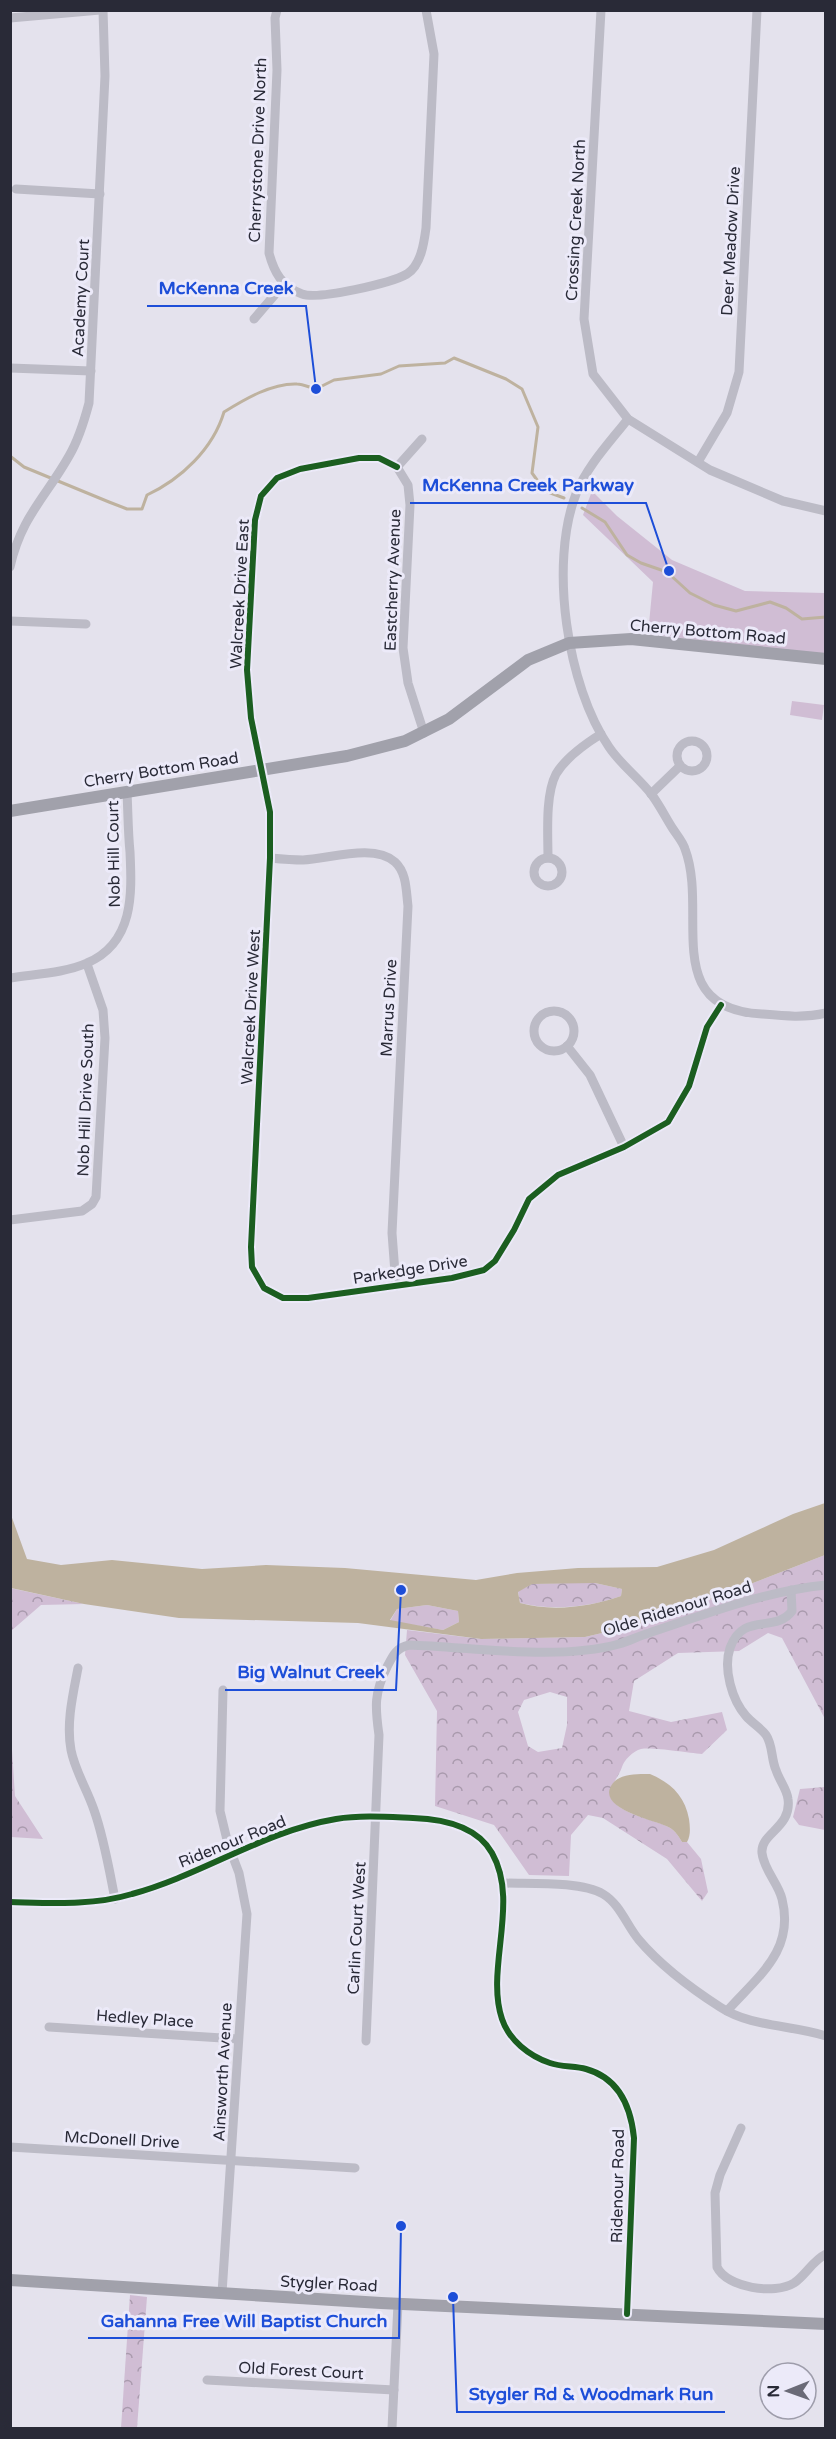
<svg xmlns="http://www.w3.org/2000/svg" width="836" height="2439" font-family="'Varela Round',sans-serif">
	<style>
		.green { fill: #d0bdd4 }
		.forest { fill: url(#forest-crowns); fill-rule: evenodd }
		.water { fill: #beb29f; fill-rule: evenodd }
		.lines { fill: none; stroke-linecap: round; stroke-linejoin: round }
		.stream { stroke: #beb29f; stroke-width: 3 }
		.minor { stroke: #bcbbc6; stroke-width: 9 }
		.major { stroke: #a1a1ab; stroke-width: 12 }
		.cycleway-casing { stroke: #eceaf9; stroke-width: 10 }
		.cycleway { stroke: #1b5e20; stroke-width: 6 }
		.labels { text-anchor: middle; stroke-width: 6; stroke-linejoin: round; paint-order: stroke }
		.street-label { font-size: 16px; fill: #292a37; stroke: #eceaf9 }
		.leader { fill: none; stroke: #1d4ed8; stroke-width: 2 }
		.callout-dot { fill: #1d4ed8; stroke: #eceaf9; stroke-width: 2 }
		.callout-label { font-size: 18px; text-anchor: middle; font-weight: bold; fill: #1d4ed8; stroke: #eceaf9; stroke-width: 6; stroke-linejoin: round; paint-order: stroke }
	</style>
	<defs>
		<pattern id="forest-crowns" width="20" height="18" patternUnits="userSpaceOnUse" patternTransform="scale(1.5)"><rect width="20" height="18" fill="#d0bdd4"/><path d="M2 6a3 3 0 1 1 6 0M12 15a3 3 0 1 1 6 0" fill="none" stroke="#a99aad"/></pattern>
	</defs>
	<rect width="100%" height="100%" fill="#e4e2ed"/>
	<!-- green -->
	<g class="green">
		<polygon points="592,491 617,516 672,560 745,591 825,593 825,655 648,634 653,582 583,515"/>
		<polygon points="792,701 824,705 822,720 790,715"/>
	</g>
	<!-- forest -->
	<g class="forest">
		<path d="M825 1555V1719L782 1638 768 1633 739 1651 678 1653 634 1681 629 1711 671 1722 722 1712 727 1730 702 1754C687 1753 654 1747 641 1749 633 1751 624 1760 622 1767 619 1776 610 1787 610 1791 608 1812 652 1819 666 1826 674 1829 678 1835 682 1842H687L701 1859 708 1892 702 1901 667 1859 603 1818 588 1815 571 1835 569 1876 529 1875 494 1825 435 1806 437 1711 405 1655 407 1630 481 1639 585 1637 632 1626 691 1607ZM550 1692 567 1697V1725L562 1748 538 1752 528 1746 518 1712 524 1700Z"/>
		<path d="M565 1583H595L622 1589 621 1596C590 1607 553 1611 520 1603L518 1591 532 1584Z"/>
		<polygon points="10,1588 84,1604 41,1605 11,1631"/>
		<polygon points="427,1605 458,1611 459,1622 443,1630 390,1621 397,1609"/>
		<polygon points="11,1734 15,1796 43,1839 11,1837"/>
		<polygon points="825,1787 825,1830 799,1825 793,1817 800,1789"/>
		<polygon points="130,2295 147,2297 137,2428 121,2428"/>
	</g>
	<!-- water -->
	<g class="water">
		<path d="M825 1503V1555L691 1607 632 1626 585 1637 481 1639 358 1623 179 1618 84 1604 11 1588V1515L27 1559 61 1565 112 1560 202 1569 266 1565 345 1568 476 1580 517 1573 578 1568 657 1567 714 1550 793 1514ZM595 1583 622 1589 621 1596C590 1607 552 1612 520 1603L518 1592 532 1584ZM427 1605 458 1611 459 1622 443 1630 390 1620 397 1609Z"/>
		<path d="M650 1774C671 1783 685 1796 689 1819 690 1827 691 1835 687 1842H682C678 1835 674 1829 666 1826 654 1820 598 1809 611 1786 618 1773 637 1774 650 1774Z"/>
	</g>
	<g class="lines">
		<!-- stream -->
		<g class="stream">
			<path d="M10 456 24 467 109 502 127 509H142L147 495C181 479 213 449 224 412 245 399 272 383 297 384 303 384 311 388 316 389L334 380 381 374 399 366 445 363 454 358 506 379 522 389 538 427 532 473 545 491 564 498"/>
			<polyline points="582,508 605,522 627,555 641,563 667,572 690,593 714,605 736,611 770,602 786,608 802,619 826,617"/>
		</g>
		<!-- minor -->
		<g class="minor">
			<path d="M277 10 275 18 277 70 269 253C274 272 282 287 302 294 319 300 391 283 407 274 421 265 424 243 426 228L434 54 426 10"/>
			<polyline points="601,10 584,319 593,374 628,419 710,470 783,501 826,511"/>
			<polyline points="10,18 100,10"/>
			<polyline points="16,189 100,194"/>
			<polyline points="254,319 284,284"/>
			<polyline points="10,368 91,371"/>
			<path d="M628 419C610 442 587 466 576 494 549 564 567 686 609 747 621 765 639 778 652 795 660 806 666 818 673 829 677 835 683 842 685 849 709 912 659 1009 762 1014 784 1016 805 1018 826 1013"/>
			<polyline points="698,462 727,413 739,372 757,10"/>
			<polyline points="397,467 379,458 359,458 300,469 277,478 261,496 255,520 247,670 251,718 270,812 270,858 251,1247 252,1267 264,1288 283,1298 308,1298 452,1278 484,1270 495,1261 514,1230 529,1199 558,1175 624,1147 668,1122 689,1086 707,1027 721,1005"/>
			<polyline points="397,467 408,485 410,505 403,648 408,683 424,733"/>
			<polyline points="397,467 422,439"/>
			<path d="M10 567C21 517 46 497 69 456 79 439 84 422 89 403L105 76 103 10"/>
			<polyline points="10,621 86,624"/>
			<circle cx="692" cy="756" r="15"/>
			<polyline points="651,794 680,766"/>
			<path d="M270 858C281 859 292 860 303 860 329 859 374 843 395 862 407 873 406 891 408 906L392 1233 396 1286"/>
			<path d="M548 858C548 835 545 795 556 774 566 757 585 744 601 734"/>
			<circle cx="548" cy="872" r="14"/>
			<path d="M10 978C35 974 65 973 87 963 134 943 132 894 130 852 128 832 128 812 127 792"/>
			<circle cx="554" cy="1031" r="20"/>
			<polyline points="567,1046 590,1075 624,1147"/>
			<polyline points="10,1220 82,1211 92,1204 96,1197 105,1038 103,1010 87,964"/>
			<path d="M78 1668C73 1694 66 1723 71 1750 75 1771 87 1789 94 1810 104 1838 109 1869 115 1899"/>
			<path d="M504 1883C530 1884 581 1881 603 1894 620 1904 627 1926 639 1940 661 1966 692 1989 720 2007 750 2027 792 2025 826 2036"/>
			<path d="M10 1902C51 1903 92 1906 132 1894 202 1875 264 1831 336 1819 361 1815 388 1817 413 1818 442 1819 477 1826 492 1853 520 1902 485 1969 502 2019 509 2040 529 2056 550 2063 561 2067 575 2066 586 2069 619 2078 631 2108 634 2138L627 2314"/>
			<path d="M727 2011C758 1976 795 1951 782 1899 778 1883 764 1870 762 1853 760 1833 792 1828 788 1799 787 1789 779 1780 776 1770 771 1759 773 1745 766 1735 761 1728 752 1723 746 1716 732 1700 723 1669 730 1648 743 1611 775 1634 792 1611L791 1590"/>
			<polyline points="49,2027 238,2039"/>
			<path d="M366 2041 379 1735C375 1707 374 1693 387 1667 393 1655 396 1648 409 1645 473 1647 558 1661 619 1644 629 1641 639 1636 649 1633 706 1614 766 1591 826 1585"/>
			<path d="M741 2128 720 2175 715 2193 717 2267C727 2288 775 2295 794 2283 806 2275 812 2261 826 2254"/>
			<polyline points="10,2147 355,2168"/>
			<polyline points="222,2293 247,1914 239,1873 228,1844 220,1811 223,1690"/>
			<polyline points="207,2380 394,2390"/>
			<polyline points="392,2428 398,2304"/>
		</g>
		<!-- major -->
		<g class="major">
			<polyline points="10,811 347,756 405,741 449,719 528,660 569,643 631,639 826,659"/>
			<polyline points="10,2280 381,2303 826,2324"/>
		</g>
		<!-- cycleway casing -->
		<g class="cycleway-casing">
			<g id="cycleway">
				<polyline points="397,467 379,458 359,458 300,469 277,478 261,496 255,520 247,670 251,718 270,812 270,858 251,1247 252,1267 264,1288 283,1298 308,1298 452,1278 484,1270 495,1261 514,1230 529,1199 558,1175 624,1147 668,1122 689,1086 707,1027 721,1005"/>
				<path d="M10 1902C51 1903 92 1906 132 1894 202 1875 264 1831 336 1819 361 1815 388 1817 413 1818 442 1819 477 1826 492 1853 520 1902 485 1969 502 2019 509 2040 529 2056 550 2063 561 2067 575 2066 586 2069 619 2078 631 2108 634 2138L627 2314"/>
			</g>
		</g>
		<!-- cycleway -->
		<use href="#cycleway" class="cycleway"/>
	</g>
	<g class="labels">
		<!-- street labels -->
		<g class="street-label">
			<text transform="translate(257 150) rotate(-88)" y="6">Cherrystone Drive North</text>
			<text transform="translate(575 220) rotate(-87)" y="6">Crossing Creek North</text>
			<text transform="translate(730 241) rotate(-87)" y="6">Deer Meadow Drive</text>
			<text transform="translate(80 298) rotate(-87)" y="6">Academy Court</text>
			<text transform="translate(392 580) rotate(-88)" y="6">Eastcherry Avenue</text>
			<text transform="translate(239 594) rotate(-87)" y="6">Walcreek Drive East</text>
			<text transform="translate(708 631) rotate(5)" y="6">Cherry Bottom Road</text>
			<text transform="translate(161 769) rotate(-9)" y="6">Cherry Bottom Road</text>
			<text transform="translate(113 854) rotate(-91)" y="6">Nob Hill Court</text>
			<text transform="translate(250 1007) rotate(-87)" y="6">Walcreek Drive West</text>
			<text transform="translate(388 1008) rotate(-87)" y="6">Marrus Drive</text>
			<text transform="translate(85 1100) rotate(-88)" y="6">Nob Hill Drive South</text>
			<text transform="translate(410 1269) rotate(-9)" y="6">Parkedge Drive</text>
			<text transform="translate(677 1608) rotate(-17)" y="6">Olde Ridenour Road</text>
			<text transform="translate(232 1841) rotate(-22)" y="6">Ridenour Road</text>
			<text transform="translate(356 1928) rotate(-87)" y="6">Carlin Court West</text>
			<text transform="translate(145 2018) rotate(4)" y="6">Hedley Place</text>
			<text transform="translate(222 2072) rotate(-87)" y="6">Ainsworth Avenue</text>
			<text transform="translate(122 2139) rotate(3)" y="6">McDonell Drive</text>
			<text transform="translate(617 2186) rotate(-89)" y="6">Ridenour Road</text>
			<text transform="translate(329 2283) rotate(3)" y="6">Stygler Road</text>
			<text transform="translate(301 2370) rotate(3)" y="6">Old Forest Court</text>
		</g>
	</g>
	<!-- callouts -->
	<path class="leader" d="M316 389L306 306H147M669 571L646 503H410M401 1590L396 1690H225M401 2226L399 2338H88M453 2297L457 2412H725"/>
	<g class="callout-dot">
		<circle cx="316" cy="389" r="6"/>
		<circle cx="669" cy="571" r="6"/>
		<circle cx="401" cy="1590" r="6"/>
		<circle cx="401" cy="2226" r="6"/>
		<circle cx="453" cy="2297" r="6"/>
	</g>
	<g class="callout-label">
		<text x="226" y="294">McKenna Creek</text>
		<text x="528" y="491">McKenna Creek Parkway</text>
		<text x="311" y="1678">Big Walnut Creek</text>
		<text x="244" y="2327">Gahanna Free Will Baptist Church</text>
		<text x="591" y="2400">Stygler Rd &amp; Woodmark Run</text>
	</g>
	<!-- border -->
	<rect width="836" height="2439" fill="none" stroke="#292a37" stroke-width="24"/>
	<!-- north arrow -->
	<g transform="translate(788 2391) rotate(269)"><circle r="28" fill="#eceaf9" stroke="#9e9dab" stroke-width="1.5"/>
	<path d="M0-4.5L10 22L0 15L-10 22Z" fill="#6a6a77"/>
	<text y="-9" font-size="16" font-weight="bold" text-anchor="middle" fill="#292a37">N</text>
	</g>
</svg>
